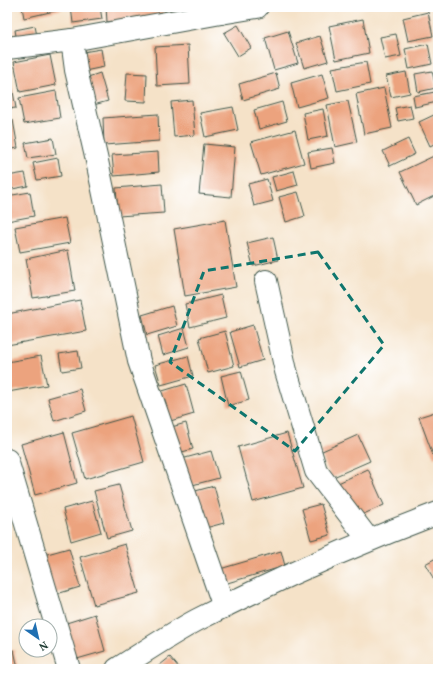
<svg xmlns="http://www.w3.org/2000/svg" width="445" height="676" font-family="Vollkorn,serif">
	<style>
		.building { fill: #eca37e }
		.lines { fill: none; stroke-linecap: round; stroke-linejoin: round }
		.minor-casing { stroke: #3f564a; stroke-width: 24 }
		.major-casing { stroke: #3f564a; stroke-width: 24 }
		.minor { stroke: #fff; stroke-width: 22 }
		.major { stroke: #fff; stroke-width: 22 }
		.marked { fill: none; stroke: #0f766e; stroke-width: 3; stroke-dasharray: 8 5; stroke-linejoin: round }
	</style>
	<rect width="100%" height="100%" fill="#fff"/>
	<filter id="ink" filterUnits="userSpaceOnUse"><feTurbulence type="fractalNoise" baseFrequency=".025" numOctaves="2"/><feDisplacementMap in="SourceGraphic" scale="8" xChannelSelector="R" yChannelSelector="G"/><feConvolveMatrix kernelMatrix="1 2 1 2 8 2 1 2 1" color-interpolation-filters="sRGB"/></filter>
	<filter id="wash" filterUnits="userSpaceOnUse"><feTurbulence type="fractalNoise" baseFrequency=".012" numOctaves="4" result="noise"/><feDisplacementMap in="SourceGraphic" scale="16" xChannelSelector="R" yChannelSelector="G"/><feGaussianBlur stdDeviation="0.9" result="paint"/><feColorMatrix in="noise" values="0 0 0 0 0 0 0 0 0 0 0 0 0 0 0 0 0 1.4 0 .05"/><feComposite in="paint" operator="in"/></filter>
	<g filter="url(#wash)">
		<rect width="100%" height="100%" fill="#f5e2c8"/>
		<g id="blocks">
			<!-- building -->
			<g class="building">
				<polygon points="22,7 62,7 63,9 24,18"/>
				<polygon points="71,7 100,7 102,19 73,23"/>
				<polygon points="106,7 165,7 165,21 107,22"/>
				<polygon points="428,12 433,36 408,41 403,18"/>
				<polygon points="363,19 369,53 336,60 329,26"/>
				<polygon points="238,25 251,48 238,56 224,33"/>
				<polygon points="35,26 37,36 17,41 15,30"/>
				<polygon points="288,31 298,63 274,70 265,38"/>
				<polygon points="396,34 401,56 385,59 380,37"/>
				<polygon points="320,36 328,61 304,68 296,43"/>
				<polygon points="428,44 432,64 409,69 405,49"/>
				<polygon points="188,45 190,84 157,86 155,47"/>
				<polygon points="101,49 104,67 80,72 77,53"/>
				<polygon points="50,55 56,85 20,92 14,62"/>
				<polygon points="366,62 370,84 337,91 332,68"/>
				<polygon points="7,70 9,70 16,108 7,109"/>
				<polygon points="432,71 436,88 418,92 415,74"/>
				<polygon points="406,72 410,93 391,97 386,76"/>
				<polygon points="100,73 108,101 90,106 82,79"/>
				<polygon points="127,73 147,74 146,102 125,101"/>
				<polygon points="276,73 280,89 243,100 239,84"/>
				<polygon points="322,74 329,98 297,107 291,83"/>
				<polygon points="384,88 392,128 364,134 356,94"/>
				<polygon points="56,91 60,118 24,124 19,98"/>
				<polygon points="435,92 437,102 415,107 413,96"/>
				<polygon points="192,100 195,135 174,137 171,102"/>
				<polygon points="348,101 357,142 335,147 327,105"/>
				<polygon points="282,102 287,121 259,129 254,110"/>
				<polygon points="410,105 413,118 398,121 395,108"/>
				<polygon points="233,107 238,130 205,137 200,113"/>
				<polygon points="323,109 328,136 308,140 303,113"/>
				<polygon points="158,114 159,141 104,145 103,118"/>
				<polygon points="436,114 438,119 438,142 430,146 419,122"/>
				<polygon points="13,120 18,148 7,150 7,121"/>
				<polygon points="295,130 304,163 261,175 251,142"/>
				<polygon points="53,138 56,154 28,158 25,143"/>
				<polygon points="408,139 415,154 390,166 383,151"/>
				<polygon points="204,144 235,147 231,197 199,194"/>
				<polygon points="332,148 335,163 311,168 308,152"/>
				<polygon points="158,152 159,172 114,176 112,155"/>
				<polygon points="438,154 438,194 416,205 400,172"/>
				<polygon points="58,158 61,176 37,180 33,163"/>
				<polygon points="294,171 298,185 276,191 272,177"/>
				<polygon points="25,173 28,186 7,190 7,176"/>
				<polygon points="267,179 273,201 254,206 248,184"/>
				<polygon points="162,184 164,213 118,216 116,188"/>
				<polygon points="30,192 34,216 7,221 7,196"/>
				<polygon points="298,192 305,216 286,222 279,197"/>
				<polygon points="65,218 70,243 20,252 15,227"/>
				<polygon points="225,220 236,287 185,296 174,229"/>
				<polygon points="273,237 278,260 253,266 247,243"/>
				<polygon points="68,250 75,291 33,298 26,259"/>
				<polygon points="221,295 226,318 190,327 185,304"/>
				<polygon points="80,300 86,331 7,345 7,314"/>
				<polygon points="172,306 177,326 147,335 142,315"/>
				<polygon points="253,325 263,360 240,367 230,332"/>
				<polygon points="184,328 189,347 163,355 158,336"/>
				<polygon points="225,331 234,366 208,373 199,338"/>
				<polygon points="78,351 81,368 62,371 59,354"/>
				<polygon points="41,356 47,385 8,392 7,362"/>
				<polygon points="188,356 193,376 161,385 155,365"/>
				<polygon points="241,371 249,400 228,406 221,376"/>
				<polygon points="186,384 194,414 167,422 159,392"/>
				<polygon points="80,389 86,411 54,421 48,398"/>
				<polygon points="438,411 438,456 434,458 419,417"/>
				<polygon points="131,416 144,462 85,479 72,433"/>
				<polygon points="186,423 193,449 171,455 164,429"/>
				<polygon points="64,432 77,483 35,495 21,444"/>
				<polygon points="287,433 303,488 253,502 238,447"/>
				<polygon points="358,435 370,461 331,478 320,452"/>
				<polygon points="211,451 219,478 181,488 174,461"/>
				<polygon points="368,469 384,505 350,520 334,485"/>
				<polygon points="119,485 132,531 107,538 94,491"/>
				<polygon points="214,486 224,523 198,530 188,493"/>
				<polygon points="92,501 101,532 71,541 63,509"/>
				<polygon points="321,504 330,535 311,540 302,509"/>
				<polygon points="125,544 139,593 94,605 80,557"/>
				<polygon points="69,548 80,587 50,596 40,556"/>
				<polygon points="281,551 285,566 224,584 220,569"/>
				<polygon points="438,557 438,586 425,564"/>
				<polygon points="95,614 105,651 70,661 60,625"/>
				<polygon points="14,650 18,669 7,669 7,652"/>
				<polygon points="170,657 180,669 155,669"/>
			</g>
		</g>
	</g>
	<g filter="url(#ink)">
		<use href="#blocks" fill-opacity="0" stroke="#3f564a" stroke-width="1"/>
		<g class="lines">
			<!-- minor casing -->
			<g class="minor-casing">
				<g id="minor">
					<polyline points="216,7 221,13 257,7"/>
					<polyline points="72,40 221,13"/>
					<polyline points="7,48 72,40 76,70 97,161 139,361 224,607"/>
					<polyline points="266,281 286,371 316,471 368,539"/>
					<polyline points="7,460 69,669"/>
				</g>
			</g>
			<!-- major casing -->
			<g class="major-casing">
				<path id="major" d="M117 669C143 653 169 635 197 620 275 580 356 544 438 513"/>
			</g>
			<!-- minor -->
			<use href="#minor" class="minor"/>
			<!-- major -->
			<use href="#major" class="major"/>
		</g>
	</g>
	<!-- marked area -->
	<path class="marked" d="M318 252 384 345 295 451 170 362 204 271Z"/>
	<!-- margin -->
	<rect width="445" height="676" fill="none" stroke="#fff" stroke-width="24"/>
	<!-- north arrow -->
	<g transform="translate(38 638) rotate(146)"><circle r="19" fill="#ffffff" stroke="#a5b1ae"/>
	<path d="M0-3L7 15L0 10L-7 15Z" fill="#1f6fb2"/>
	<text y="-6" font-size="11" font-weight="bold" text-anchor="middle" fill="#1f3d34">N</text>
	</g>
</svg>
